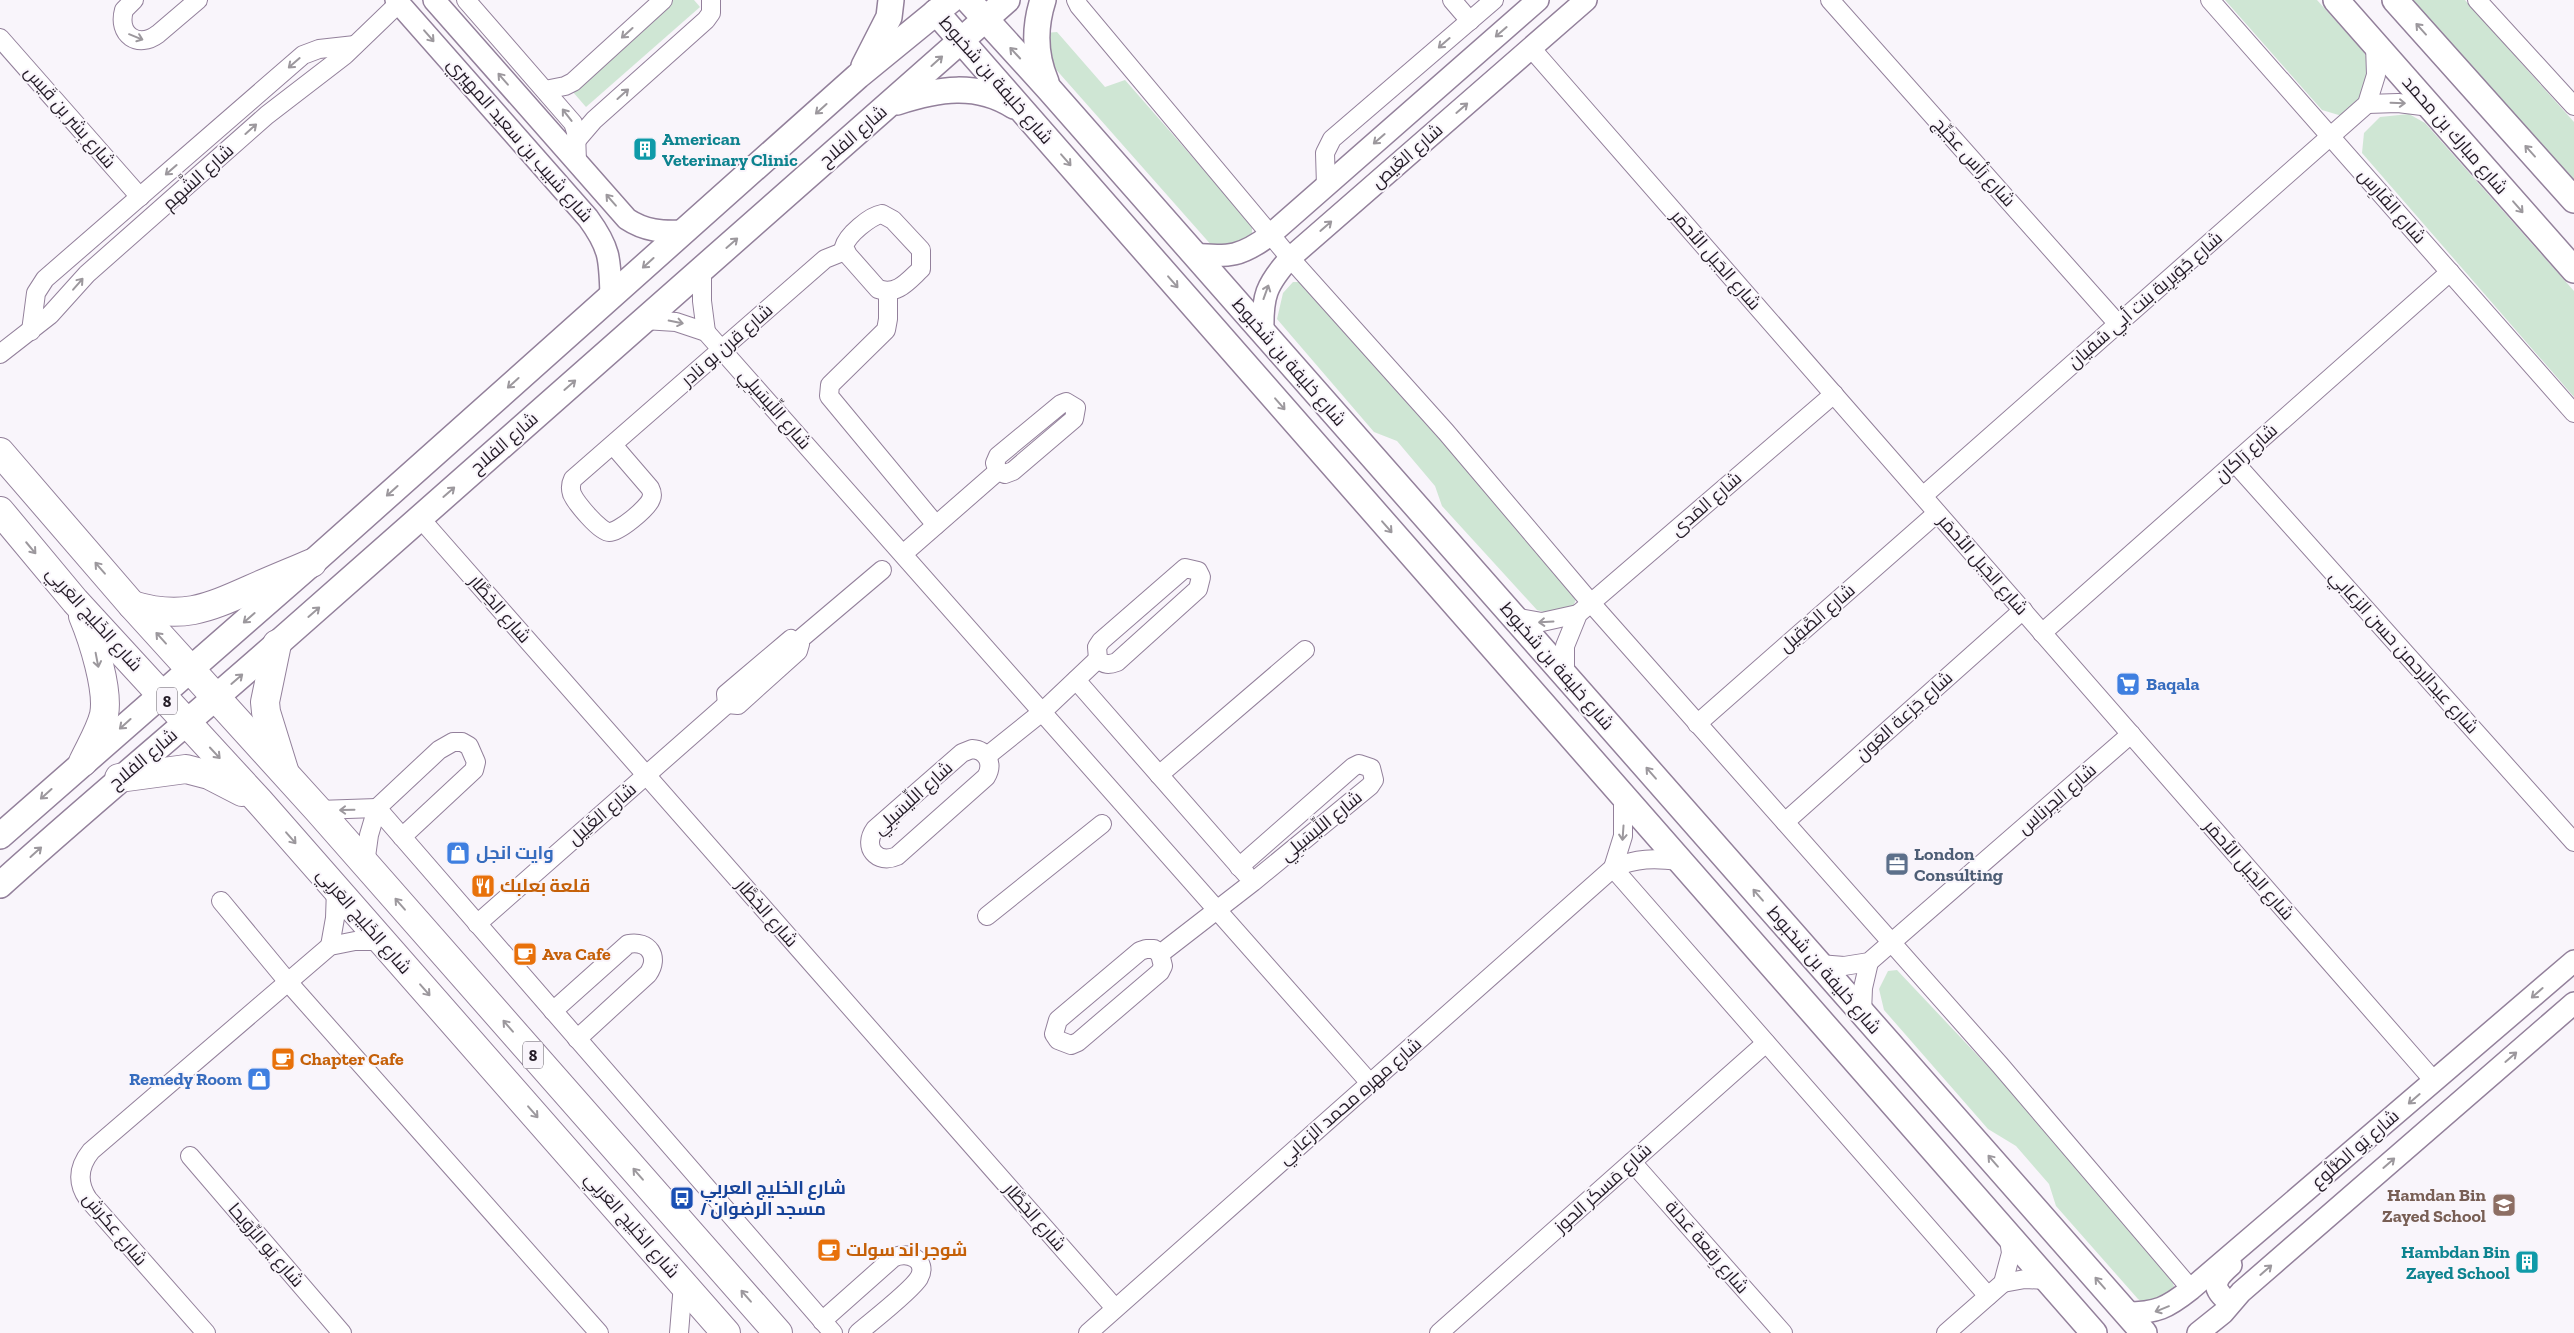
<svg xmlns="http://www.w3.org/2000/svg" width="2574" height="1333" font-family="'Zilla Slab',Cairo,serif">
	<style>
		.green { fill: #cfe6d4 }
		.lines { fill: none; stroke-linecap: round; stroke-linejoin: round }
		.minor-casing { stroke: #93809b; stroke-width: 20 }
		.tertiary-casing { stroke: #93809b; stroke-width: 24 }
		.secondary-casing { stroke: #93809b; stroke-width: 28 }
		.trunk-casing { stroke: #93809b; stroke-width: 30 }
		.minor { stroke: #fff; stroke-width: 18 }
		.tertiary { stroke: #fff; stroke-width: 21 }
		.secondary { stroke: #fff; stroke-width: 25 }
		.trunk { stroke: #fff; stroke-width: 28 }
		.oneway { stroke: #9c989d }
		.labels { text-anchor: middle; stroke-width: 4; stroke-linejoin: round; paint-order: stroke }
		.shield { fill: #f9f5fb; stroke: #635c66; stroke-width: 1 }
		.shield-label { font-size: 16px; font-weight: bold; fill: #231b26 }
		.street-label { font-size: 18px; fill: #231b26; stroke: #f9f5fb }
		.culture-label { font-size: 18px; font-weight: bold; fill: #0d838f; stroke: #f9f5fb; text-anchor: start }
		.shop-label { font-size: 18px; font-weight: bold; fill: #366cbe; stroke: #f9f5fb; text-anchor: start }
		.service-label { font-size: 18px; font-weight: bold; fill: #4e5e75; stroke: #f9f5fb; text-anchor: start }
		.food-label { font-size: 18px; font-weight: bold; fill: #c56008; stroke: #f9f5fb; text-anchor: start }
		.transit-label { font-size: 18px; font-weight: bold; fill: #164399; stroke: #f9f5fb; text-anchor: start }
		.education-label { font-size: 18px; font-weight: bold; fill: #785e54; stroke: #f9f5fb; text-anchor: end }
	</style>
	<rect width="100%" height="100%" fill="#f9f5fb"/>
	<!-- green -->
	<g class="green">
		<polygon points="661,0 694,0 700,7 586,107 566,84"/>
		<polygon points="2225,0 2317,0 2364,52 2374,76 2359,102 2342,116 2322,110"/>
		<polygon points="2408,0 2465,0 2574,122 2574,183"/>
		<polygon points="1057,32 1105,87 1125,80 1252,225 1252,241 1213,247 1045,57 1045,33"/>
		<polygon points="2409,114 2425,123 2574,291 2574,397 2362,153 2364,133 2380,117"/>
		<polygon points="1293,282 1301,282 1480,481 1578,594 1571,612 1554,615 1537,610 1442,506 1435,486 1397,441 1374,432 1277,319 1283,293"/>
		<polygon points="1897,970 2064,1147 2167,1269 2178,1296 2151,1307 2138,1299 2056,1206 2049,1184 2016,1146 1988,1129 1884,1010 1879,989 1888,971"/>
	</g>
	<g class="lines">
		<!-- minor casing -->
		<g class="minor-casing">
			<g id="minor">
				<path d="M134 0 124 10C117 35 138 49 158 34L198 0"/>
				<polyline points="466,0 573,123 576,132 577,162"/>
				<polyline points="1076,0 1079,6 1290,258 1446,432 1591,603 2000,1065 2191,1289"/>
				<polyline points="1452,0 1470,21"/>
				<polyline points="1830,0 2118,324"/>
				<polyline points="2210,0 2574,413"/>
				<polyline points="2477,0 2574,106"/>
				<polyline points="0,38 140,197"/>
				<polyline points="1531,48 2434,1081"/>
				<polyline points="545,90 565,86 573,82 663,0"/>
				<polyline points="2367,104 2398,103 2430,107"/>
				<polyline points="576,141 594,120 706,20 711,13 711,0"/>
				<polyline points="1326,186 1325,153 1332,139 1494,0"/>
				<path d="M882 214 893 220 921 250V269C908 281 897 296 878 289L848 255 844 247C847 235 870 216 882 214Z"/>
				<polyline points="702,270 702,301 706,332"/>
				<polyline points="888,291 888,319 886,330 830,385 829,396 936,525"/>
				<polyline points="644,320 676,322 706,332 1370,1083"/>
				<polyline points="31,331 36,293 45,279 303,55 319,49 355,45"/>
				<polyline points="0,354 50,315 87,274 267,115 345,55 399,3"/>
				<polygon points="1066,402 1076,408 1074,419 1013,471 1005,474 998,471 995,463 998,456 1061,404"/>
				<path d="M613 445 650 488C652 492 653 495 651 499 648 508 618 533 609 532 600 532 576 503 572 494 570 488 571 483 573 479L825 259 845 251"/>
				<polyline points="2235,463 2574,842"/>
				<polyline points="1923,496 2367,104 2376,75 2375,45"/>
				<polyline points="420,518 1115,1308"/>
				<polyline points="903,554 998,471"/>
				<path d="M1185 568 1198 571 1201 577 1198 589 1117 662C1109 665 1104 665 1098 659L1097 647 1101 641Z"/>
				<polyline points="1513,617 1542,622 1578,614"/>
				<polyline points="2042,633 2450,272"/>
				<polygon points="791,639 800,644 798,651 738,705 727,704 726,694"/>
				<polyline points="798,641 882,570"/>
				<polyline points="1565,675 1565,646 1578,614 1834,394"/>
				<polyline points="1076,680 1246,874"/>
				<polyline points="1697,724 1937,513"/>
				<path d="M972 749C987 750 994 764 986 777L897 856C877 865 862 847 875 829L962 753Z"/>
				<polyline points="987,756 1042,712 1098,659"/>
				<polyline points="1159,775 1305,650"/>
				<polyline points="377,808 833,1333"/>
				<polyline points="318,810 377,808"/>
				<polyline points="1785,822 2023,610"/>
				<polyline points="365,864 369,835 377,808 439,750 453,742 462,742 469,746 476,762 474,770 402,837"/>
				<polyline points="1613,868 1988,1296"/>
				<polyline points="1613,868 1623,836 1623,796"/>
				<polyline points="221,901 288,982 599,1333"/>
				<polyline points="987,916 1102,824"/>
				<polyline points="477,924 727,704"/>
				<polyline points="330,946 335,918 336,889"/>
				<polygon points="1146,949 1154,949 1160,954 1163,966 1160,972 1078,1042 1071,1045 1058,1040 1054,1034 1058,1020 1140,951"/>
				<polyline points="1160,954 1253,882 1370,786 1374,780 1371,768 1359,764 1353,767 1239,867"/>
				<polyline points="1819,964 1844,966 1869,962 2131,734"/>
				<path d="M553 1011 628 944C649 940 660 957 648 974L577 1039"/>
				<polyline points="1862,1013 1863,988 1869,962"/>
				<polyline points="190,1156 342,1333"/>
				<polyline points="1632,1162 1783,1333"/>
				<polyline points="2003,1283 2025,1279 2048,1280"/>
				<path d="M822 1321 893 1258C907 1250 929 1260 919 1278 911 1291 872 1321 858 1333"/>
				<path d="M206 1333 88 1199C77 1183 78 1167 91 1151L330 946 355 941H382"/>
				<polyline points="679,1333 683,1284"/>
				<path d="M1088 1333 1613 868C1637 858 1654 858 1679 861"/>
				<polyline points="1439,1333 1766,1043"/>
				<polyline points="1946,1333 2003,1283 2011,1253 2008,1233"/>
			</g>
		</g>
		<!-- tertiary casing -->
		<g class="tertiary-casing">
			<g id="tertiary">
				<path d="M396 0 588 218C610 248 610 259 611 296"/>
				<path d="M434 0 627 219C645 231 662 232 683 231"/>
				<path d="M1194 254C1229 258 1242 256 1270 235L1538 0"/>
				<path d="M1263 332C1262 296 1266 285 1290 258L1586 0"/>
				<path d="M2230 1303C2211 1288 2213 1281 2231 1265"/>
				<path d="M2126 1313C2157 1313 2167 1308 2191 1289L2574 961"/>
				<polyline points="2198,1333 2223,1313 2241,1292 2574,1003"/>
			</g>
		</g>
		<!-- secondary casing -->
		<g class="secondary-casing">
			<g id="secondary">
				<polyline points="968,0 1049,89 2144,1333"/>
				<path d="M1043 0C1034 28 1034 54 1046 82"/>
				<polyline points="2336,0 2574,270"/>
				<polyline points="2395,0 2574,200"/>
				<polyline points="936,12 2094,1333"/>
				<polyline points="864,66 889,17 891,0"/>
				<path d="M897 102C938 89 976 82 1014 106"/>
				<polyline points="0,836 312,563 858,76 951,0"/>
				<path d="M0 885C91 803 185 725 277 644L1007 0"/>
			</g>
		</g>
		<!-- trunk casing -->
		<g class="trunk-casing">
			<g id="trunk">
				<polyline points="0,452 132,605 318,810 778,1333"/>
				<polyline points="0,511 75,601 259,801 726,1333"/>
				<path d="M132 605C181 620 206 609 251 589 271 580 291 572 312 563"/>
				<path d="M83 616C93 640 109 690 104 715 100 731 90 747 83 762"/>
				<polyline points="277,644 265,702 266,712 284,770"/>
				<polyline points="119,778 186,769 209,775 242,792"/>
			</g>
		</g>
		<!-- minor -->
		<use href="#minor" class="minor"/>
		<!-- tertiary -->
		<use href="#tertiary" class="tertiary"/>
		<!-- secondary -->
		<use href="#secondary" class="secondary"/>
		<!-- trunk -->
		<use href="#trunk" class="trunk"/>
	</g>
	<!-- one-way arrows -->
	<defs><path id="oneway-shaft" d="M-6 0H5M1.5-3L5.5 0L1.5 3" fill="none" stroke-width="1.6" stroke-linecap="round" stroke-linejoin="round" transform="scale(1.25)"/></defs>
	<g class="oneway">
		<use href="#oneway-shaft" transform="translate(2421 29) rotate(-132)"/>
		<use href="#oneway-shaft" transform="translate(1501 32) rotate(139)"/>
		<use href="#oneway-shaft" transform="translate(627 33) rotate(138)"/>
		<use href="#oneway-shaft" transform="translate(429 36) rotate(49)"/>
		<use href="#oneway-shaft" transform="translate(136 37) rotate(22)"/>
		<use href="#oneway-shaft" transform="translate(1444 43) rotate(139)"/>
		<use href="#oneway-shaft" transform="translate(1015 53) rotate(-133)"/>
		<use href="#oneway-shaft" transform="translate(937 61) rotate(-42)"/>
		<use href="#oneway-shaft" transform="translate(294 63) rotate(139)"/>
		<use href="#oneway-shaft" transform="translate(503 79) rotate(-131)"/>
		<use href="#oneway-shaft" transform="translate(623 94) rotate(-42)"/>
		<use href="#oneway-shaft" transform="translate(2398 103) rotate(2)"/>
		<use href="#oneway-shaft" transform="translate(1462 108) rotate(-41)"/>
		<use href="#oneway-shaft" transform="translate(821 109) rotate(138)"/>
		<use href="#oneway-shaft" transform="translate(567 115) rotate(-128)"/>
		<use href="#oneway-shaft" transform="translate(251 129) rotate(-42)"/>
		<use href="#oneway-shaft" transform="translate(1379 139) rotate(139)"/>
		<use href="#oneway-shaft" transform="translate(2530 151) rotate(-132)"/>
		<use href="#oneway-shaft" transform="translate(1066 160) rotate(49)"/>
		<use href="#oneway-shaft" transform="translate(171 170) rotate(139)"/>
		<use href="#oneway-shaft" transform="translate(611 200) rotate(-131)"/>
		<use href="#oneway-shaft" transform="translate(2518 207) rotate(49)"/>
		<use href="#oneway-shaft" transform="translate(1326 226) rotate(-41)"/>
		<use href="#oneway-shaft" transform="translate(732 243) rotate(-41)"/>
		<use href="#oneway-shaft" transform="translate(648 263) rotate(138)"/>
		<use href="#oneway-shaft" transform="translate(1173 282) rotate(49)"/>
		<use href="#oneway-shaft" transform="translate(78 284) rotate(-49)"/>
		<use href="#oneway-shaft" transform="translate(1266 292) rotate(-70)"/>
		<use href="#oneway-shaft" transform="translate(676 322) rotate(11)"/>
		<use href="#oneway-shaft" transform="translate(513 383) rotate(138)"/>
		<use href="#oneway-shaft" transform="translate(570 385) rotate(-41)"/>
		<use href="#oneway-shaft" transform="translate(1280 404) rotate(49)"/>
		<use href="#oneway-shaft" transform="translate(392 491) rotate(138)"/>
		<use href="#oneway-shaft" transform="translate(449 492) rotate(-41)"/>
		<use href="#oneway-shaft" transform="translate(1387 527) rotate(49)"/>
		<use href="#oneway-shaft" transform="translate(31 548) rotate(50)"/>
		<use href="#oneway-shaft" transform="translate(100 568) rotate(-131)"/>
		<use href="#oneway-shaft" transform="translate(314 612) rotate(-41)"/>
		<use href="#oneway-shaft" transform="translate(249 618) rotate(139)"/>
		<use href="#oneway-shaft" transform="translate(1546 622) rotate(177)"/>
		<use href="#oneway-shaft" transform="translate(161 638) rotate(-132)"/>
		<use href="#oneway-shaft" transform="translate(97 660) rotate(79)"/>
		<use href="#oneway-shaft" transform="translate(237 679) rotate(-41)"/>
		<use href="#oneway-shaft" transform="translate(125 724) rotate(138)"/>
		<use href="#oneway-shaft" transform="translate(215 753) rotate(47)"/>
		<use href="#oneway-shaft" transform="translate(1651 773) rotate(-131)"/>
		<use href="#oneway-shaft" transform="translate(46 794) rotate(138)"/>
		<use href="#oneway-shaft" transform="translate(347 810) rotate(179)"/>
		<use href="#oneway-shaft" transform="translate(1623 833) rotate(94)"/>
		<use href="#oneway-shaft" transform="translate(291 838) rotate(49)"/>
		<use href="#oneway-shaft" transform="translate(36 852) rotate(-42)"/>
		<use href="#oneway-shaft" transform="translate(1758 895) rotate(-131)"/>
		<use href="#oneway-shaft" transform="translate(400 904) rotate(-131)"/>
		<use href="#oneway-shaft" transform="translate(425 990) rotate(49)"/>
		<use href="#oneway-shaft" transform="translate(2537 993) rotate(139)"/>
		<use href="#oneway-shaft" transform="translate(508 1026) rotate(-131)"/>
		<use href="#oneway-shaft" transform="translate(2511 1057) rotate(-41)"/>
		<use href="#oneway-shaft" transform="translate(2414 1099) rotate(139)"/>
		<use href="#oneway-shaft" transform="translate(533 1112) rotate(49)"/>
		<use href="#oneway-shaft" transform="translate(1993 1161) rotate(-131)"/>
		<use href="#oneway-shaft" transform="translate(2389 1163) rotate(-41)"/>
		<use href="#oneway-shaft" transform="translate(638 1174) rotate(-131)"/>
		<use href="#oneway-shaft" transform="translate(2266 1270) rotate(-41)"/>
		<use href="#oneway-shaft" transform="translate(2100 1283) rotate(-131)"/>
		<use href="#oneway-shaft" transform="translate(746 1296) rotate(-131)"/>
		<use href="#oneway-shaft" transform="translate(2162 1309) rotate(158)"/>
	</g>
	<!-- icons -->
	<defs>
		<g id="building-square" transform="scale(1.25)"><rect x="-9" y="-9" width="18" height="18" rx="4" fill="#0f9aa8" stroke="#f9f5fb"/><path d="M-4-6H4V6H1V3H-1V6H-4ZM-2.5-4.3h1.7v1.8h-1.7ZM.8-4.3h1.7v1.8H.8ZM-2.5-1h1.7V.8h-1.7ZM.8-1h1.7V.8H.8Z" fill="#fff"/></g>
		<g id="supermarket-square" transform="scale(1.25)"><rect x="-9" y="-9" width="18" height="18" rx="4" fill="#3f7fe0" stroke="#f9f5fb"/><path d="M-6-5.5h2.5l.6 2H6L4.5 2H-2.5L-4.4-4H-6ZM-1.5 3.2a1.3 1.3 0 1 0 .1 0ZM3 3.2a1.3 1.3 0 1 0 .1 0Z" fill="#fff"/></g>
		<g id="shop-square" transform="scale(1.25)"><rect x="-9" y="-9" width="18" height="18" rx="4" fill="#3f7fe0" stroke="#f9f5fb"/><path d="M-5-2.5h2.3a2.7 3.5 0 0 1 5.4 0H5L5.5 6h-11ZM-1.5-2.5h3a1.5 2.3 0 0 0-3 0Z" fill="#fff"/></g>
		<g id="office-square" transform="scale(1.25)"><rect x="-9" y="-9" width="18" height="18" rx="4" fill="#5c6f8a" stroke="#f9f5fb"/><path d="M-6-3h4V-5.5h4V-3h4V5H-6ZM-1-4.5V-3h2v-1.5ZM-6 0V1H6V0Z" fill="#fff"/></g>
		<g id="restaurant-square" transform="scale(1.25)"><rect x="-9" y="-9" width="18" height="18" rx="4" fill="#e8710a" stroke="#f9f5fb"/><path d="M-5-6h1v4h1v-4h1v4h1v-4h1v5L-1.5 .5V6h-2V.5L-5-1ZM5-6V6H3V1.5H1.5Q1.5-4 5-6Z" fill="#fff"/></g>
		<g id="cafe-square" transform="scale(1.25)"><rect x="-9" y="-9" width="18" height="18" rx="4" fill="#e8710a" stroke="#f9f5fb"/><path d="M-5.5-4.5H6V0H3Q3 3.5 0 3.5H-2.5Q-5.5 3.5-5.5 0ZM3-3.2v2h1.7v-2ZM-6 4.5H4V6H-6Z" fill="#fff"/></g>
		<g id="bus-square" transform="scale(1.25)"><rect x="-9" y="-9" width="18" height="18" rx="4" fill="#1a4fb4" stroke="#f9f5fb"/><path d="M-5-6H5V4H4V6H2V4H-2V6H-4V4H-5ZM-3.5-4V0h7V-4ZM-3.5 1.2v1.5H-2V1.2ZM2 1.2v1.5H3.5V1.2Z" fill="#fff"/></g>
		<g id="school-square" transform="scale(1.25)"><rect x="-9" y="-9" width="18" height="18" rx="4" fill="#8d6e63" stroke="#f9f5fb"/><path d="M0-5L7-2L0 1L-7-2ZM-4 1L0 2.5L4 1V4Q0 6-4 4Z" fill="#fff"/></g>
	</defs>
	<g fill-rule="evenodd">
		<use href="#building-square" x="645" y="149"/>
		<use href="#supermarket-square" x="2128" y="684"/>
		<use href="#shop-square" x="458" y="853"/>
		<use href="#office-square" x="1897" y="864"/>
		<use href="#restaurant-square" x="483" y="886"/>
		<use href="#cafe-square" x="525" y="954"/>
		<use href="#cafe-square" x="283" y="1059"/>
		<use href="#shop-square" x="259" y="1079"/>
		<use href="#bus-square" x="682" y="1198"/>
		<use href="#school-square" x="2504" y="1205"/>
		<use href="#cafe-square" x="829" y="1250"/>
		<use href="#building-square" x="2527" y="1262"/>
	</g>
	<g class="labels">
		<!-- shield labels -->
		<g class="shield">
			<rect x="157" y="687.5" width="20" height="27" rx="4"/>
			<rect x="523" y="1041.5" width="20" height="27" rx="4"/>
		</g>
		<g class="shield-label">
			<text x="167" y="707">8</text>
			<text x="533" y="1061">8</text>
		</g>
		<!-- street labels -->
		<g class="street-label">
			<text transform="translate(996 80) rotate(49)" y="6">شارع خليفة بن شخبوط</text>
			<text transform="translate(70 117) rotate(49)" y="6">شارع بِشر بن قَيس</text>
			<text transform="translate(2455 135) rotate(49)" y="6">شارع مبارك بن محمد</text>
			<text transform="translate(853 136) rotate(-41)" y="6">شارع الفلاح</text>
			<text transform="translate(520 140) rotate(49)" y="6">شارع شبيب بن سعيد المهيري</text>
			<text transform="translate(1407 156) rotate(-41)" y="6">شارع الغَيص</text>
			<text transform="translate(1974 162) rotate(48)" y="6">شارع رَأس عجَيِّج</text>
			<text transform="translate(198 177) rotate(-42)" y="6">شارع الشَّهم</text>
			<text transform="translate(2392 206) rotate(49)" y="6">شارع الفَارِس</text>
			<text transform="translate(1716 260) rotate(49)" y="6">شارع الجَبل الأحمَر</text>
			<text transform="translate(2145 300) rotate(-41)" y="6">شارع جُوَيرِية بنت أبي سُفيان</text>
			<text transform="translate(727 345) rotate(-41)" y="6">شارع قرن بو نادر</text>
			<text transform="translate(1289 362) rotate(49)" y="6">شارع خليفة بن شخبوط</text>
			<text transform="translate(775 409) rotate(49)" y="6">شارع اللِّيسَيلِي</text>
			<text transform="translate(504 443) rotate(-41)" y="6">شارع الفلاح</text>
			<text transform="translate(2246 453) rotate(-42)" y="6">شارع رَاكان</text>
			<text transform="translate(1706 504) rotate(-41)" y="6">شارع المَدى</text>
			<text transform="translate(1983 565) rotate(49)" y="6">شارع الجَبل الأحمَر</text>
			<text transform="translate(500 609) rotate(49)" y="6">شارع الخِطَّار</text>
			<text transform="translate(1817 618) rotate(-41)" y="6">شارع الصَّقِيل</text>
			<text transform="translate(94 619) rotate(48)" y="6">شارع الخَلِيج العَربِي</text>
			<text transform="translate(2404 652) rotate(48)" y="6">شارع عبدالرحمن حسن الزعابي</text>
			<text transform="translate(1557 666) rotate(49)" y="6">شارع خليفة بن شخبوط</text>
			<text transform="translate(1904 716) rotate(-42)" y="6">شارع جَزعة العَون</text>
			<text transform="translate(143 759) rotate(-40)" y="6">شارع الفلاح</text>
			<text transform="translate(913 798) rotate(-42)" y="6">شارع اللِّيسَيلِي</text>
			<text transform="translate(2057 799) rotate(-41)" y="6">شارع الجِرناس</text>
			<text transform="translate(602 814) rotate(-41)" y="6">شارع الغَلِيل</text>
			<text transform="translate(1321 826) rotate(-39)" y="6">شارع اللِّيسَيلِي</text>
			<text transform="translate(2249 870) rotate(49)" y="6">شارع الجَبل الأحمَر</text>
			<text transform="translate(767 913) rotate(49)" y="6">شارع الخِطَّار</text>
			<text transform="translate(364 921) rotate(49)" y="6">شارع الخَلِيج العَربِي</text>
			<text transform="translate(1824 970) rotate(49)" y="6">شارع خليفة بن شخبوط</text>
			<text transform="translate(1350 1101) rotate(-41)" y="6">شارع مهره محمد الزعابي</text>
			<text transform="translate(2355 1149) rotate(-41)" y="6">شارع يَو الضُّلُوع</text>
			<text transform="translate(1603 1188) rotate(-42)" y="6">شارع مَسكَر الحوز</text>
			<text transform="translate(1035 1217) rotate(49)" y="6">شارع الخِطَّار</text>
			<text transform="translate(632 1225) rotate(49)" y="6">شارع الخَلِيج العَربِي</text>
			<text transform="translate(115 1229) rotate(50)" y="6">شارع عكرش</text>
			<text transform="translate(266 1245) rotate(49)" y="6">شارع يَو الرِّوَيحا</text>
			<text transform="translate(1707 1247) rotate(49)" y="6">شارع رِقعة عَدلة</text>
		</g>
		<!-- culture labels -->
		<g class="culture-label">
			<text x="662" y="145">American<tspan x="662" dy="21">Veterinary Clinic</tspan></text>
			<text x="2510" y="1258" text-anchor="end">Hambdan Bin<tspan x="2510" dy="21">Zayed School</tspan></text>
		</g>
		<!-- shop labels -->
		<g class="shop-label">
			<text x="2146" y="690">Baqala</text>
			<text x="476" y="859">وايت انجل</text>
			<text x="242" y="1085" text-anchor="end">Remedy Room</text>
		</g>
		<!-- service labels -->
		<g class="service-label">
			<text x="1914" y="860">London<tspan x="1914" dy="21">Consulting</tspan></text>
		</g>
		<!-- food labels -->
		<g class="food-label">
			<text x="500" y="892">قلعة بعلبك</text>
			<text x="542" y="960">Ava Cafe</text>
			<text x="300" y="1065">Chapter Cafe</text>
			<text x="846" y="1256">شوجر اند سولت</text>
		</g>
		<!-- transit labels -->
		<g class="transit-label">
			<text x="700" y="1194">شارع الخليج العربي<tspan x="700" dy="21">/ مسجد الرضوان</tspan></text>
		</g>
		<!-- education labels -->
		<g class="education-label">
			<text x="2486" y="1201">Hamdan Bin<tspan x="2486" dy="21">Zayed School</tspan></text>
		</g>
	</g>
</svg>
